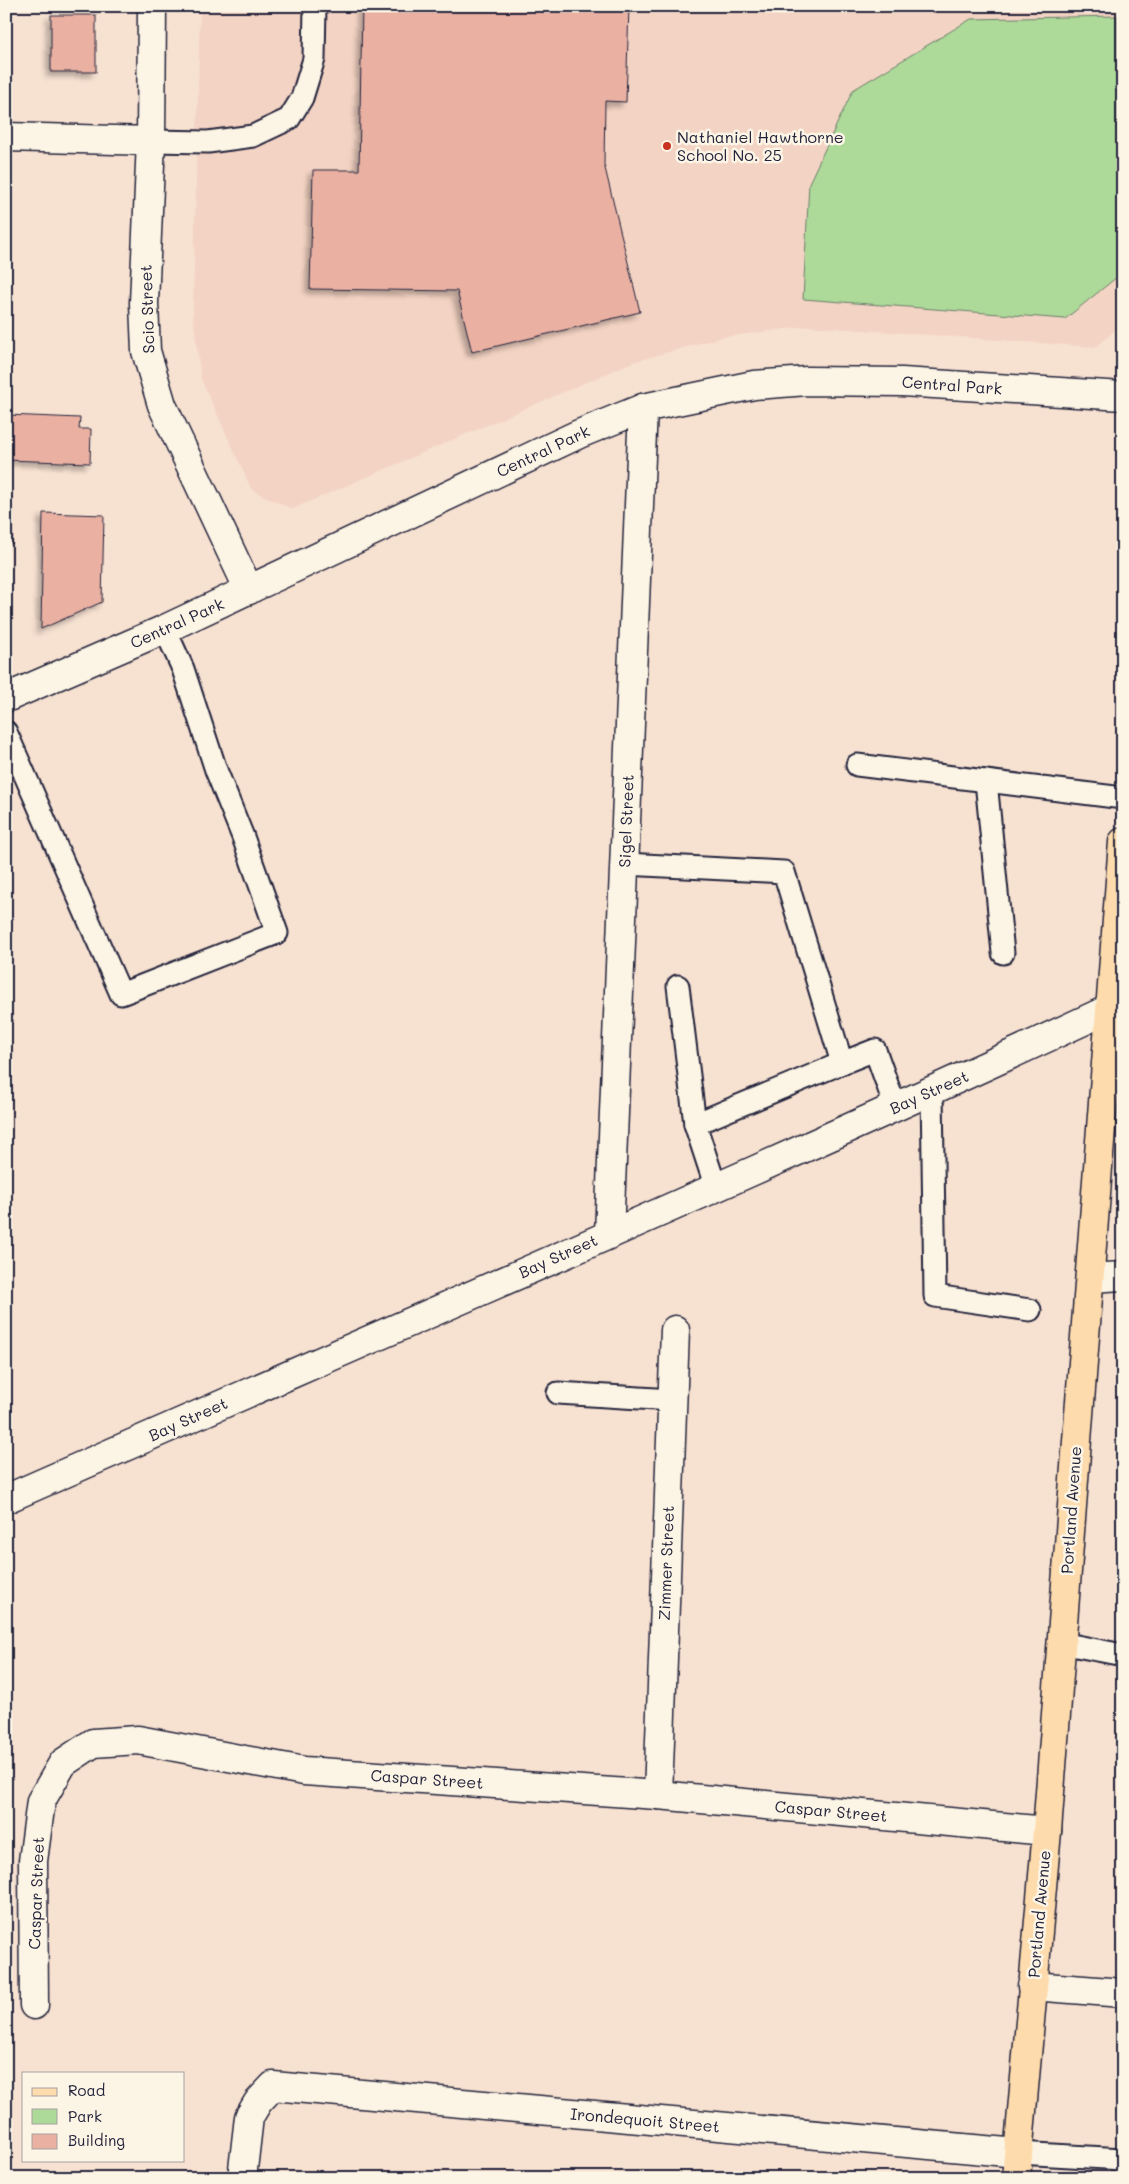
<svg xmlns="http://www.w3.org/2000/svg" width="1129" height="2184" font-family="Mali,sans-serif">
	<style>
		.built { fill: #f3d3c3 }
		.green { fill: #aeda99; stroke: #687e6a }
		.building { fill: #eab1a3; stroke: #22223b; filter: url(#shadow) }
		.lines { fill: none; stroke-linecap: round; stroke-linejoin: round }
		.lane-casing { stroke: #22223b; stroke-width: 25 }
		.street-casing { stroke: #22223b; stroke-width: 31 }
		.secondary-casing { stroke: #22223b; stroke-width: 31 }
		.primary-casing { stroke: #22223b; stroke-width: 31 }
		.lane { stroke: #fcf5e5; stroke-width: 21 }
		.street { stroke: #fcf5e5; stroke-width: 28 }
		.secondary { stroke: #fcf5e5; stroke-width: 28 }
		.primary { stroke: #fedbac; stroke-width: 28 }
		.poi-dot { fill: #c8321e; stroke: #fcf5e5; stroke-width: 2 }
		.labels { text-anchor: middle; stroke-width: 5; stroke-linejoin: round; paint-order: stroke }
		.poi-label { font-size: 16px; fill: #22223b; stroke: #fcf5e5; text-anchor: start }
		.street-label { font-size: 16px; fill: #22223b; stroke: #fcf5e5 }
	</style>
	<defs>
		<filter id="shadow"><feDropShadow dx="-4.5" dy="4.5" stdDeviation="2.5" flood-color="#0004"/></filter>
	</defs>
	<rect width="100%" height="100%" fill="#f7e1d1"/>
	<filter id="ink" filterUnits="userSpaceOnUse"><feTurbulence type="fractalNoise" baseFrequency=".02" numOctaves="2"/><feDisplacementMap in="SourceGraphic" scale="10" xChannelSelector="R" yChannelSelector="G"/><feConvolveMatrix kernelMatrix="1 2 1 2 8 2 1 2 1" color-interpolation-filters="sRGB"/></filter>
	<g filter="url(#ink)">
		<!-- built -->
		<polygon class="built" points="200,6 1123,6 1123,323 1096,347 809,326 722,337 633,362 292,509 252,490 201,379 193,315"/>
		<!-- green -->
		<polygon class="green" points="1117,16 1117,277 1065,319 803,299 809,183 853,90 971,19"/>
		<!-- building -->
		<g class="building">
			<polygon points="362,6 629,6 626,102 605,101 604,164 640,312 472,352 457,291 310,289 313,170 359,170"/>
			<rect x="51" y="15" width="45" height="57"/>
			<polygon points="6,415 80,418 79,429 91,429 90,463 6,460"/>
			<polygon points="6,510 13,510 12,544 6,544"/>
			<polygon points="43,513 104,515 102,602 41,629"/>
		</g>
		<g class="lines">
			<!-- lane casing -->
			<g class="lane-casing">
				<g id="lane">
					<polyline points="151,141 208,142 253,136 289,119 302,98 314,59 315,6"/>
					<polyline points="6,732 121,994 277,933 243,837 216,770 183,669 165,629"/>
					<polyline points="857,765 1123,798"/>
					<polyline points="986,781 1003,953"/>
					<polyline points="624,864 784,872 842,1063 875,1050 895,1106"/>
					<polyline points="678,986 695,1124"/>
					<polyline points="932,1091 935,1296 1030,1310"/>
					<polyline points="716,1188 695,1124 842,1063"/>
					<polyline points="558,1393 672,1400"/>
					<polyline points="1061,1643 1123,1655"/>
					<polyline points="1018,2153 1123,2159"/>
				</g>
			</g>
			<!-- street casing -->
			<g class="street-casing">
				<g id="street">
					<polyline points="6,137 151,141"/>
					<polyline points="609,1234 643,408"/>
					<polyline points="1090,1278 1123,1276"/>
					<polyline points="658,1795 675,1330"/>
					<polyline points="1032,1986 1123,1993"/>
					<polyline points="34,2005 33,1861 41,1801 63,1763 93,1743 138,1740 304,1771 658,1795 1047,1831"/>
					<polyline points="242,2178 249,2117 258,2102 273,2086 1018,2153"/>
				</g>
			</g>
			<!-- secondary casing -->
			<g class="secondary-casing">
				<g id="secondary">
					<polyline points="152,6 151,141 144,303 146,351 162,405 249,590"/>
					<polyline points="6,698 165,629 579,434 643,408 754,385 807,381 902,382 1123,396"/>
					<path d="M6 1499C374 1337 744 1179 1109 1009"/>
				</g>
			</g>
			<!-- primary casing -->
			<g class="primary-casing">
				<polyline id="primary" points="1016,2178 1047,1831 1123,842"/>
			</g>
			<!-- lane -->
			<use href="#lane" class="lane"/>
			<!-- street -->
			<use href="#street" class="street"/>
			<!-- secondary -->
			<use href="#secondary" class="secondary"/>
			<!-- primary -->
			<use href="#primary" class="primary"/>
		</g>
	</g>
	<!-- markers -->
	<circle class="poi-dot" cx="667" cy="146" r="5"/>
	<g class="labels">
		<!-- poi labels -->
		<g class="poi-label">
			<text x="677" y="143">Nathaniel Hawthorne<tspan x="677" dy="18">School No. 25</tspan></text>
		</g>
		<!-- street labels -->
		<g class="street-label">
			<text transform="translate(147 309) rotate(-92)" y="6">Scio Street</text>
			<text transform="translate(952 385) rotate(4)" y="6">Central Park</text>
			<text transform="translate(543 451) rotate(-25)" y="6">Central Park</text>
			<text transform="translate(177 623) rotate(-24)" y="6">Central Park</text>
			<text transform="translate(626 821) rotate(-88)" y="6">Sigel Street</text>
			<text transform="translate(929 1092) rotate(-24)" y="6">Bay Street</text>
			<text transform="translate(558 1256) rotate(-24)" y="6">Bay Street</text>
			<text transform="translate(188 1419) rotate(-24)" y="6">Bay Street</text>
			<text transform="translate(1071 1510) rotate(-86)" y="6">Portland Avenue</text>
			<text transform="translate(666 1563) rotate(-88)" y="6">Zimmer Street</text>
			<text transform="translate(427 1779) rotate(4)" y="6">Caspar Street</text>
			<text transform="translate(831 1811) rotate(5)" y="6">Caspar Street</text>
			<text transform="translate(36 1893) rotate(-88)" y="6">Caspar Street</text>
			<text transform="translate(1039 1914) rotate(-85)" y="6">Portland Avenue</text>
			<text transform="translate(645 2120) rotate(5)" y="6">Irondequoit Street</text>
		</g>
	</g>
	<!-- margin -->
	<rect width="1129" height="2184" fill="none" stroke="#fcf5e5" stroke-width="25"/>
	<rect x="12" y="12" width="1104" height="2159" fill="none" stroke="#22223b" stroke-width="2" filter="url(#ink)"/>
	<!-- legend -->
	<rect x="22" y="2072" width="162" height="90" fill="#fcf5e5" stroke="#a5a1a1"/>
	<rect x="32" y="2088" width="25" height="8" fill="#fedbac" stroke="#a5a1a1"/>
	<text x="68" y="2096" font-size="15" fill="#22223b">Road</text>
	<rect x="32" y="2109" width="25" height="15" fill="#aeda99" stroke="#a5a1a1"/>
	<text x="68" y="2122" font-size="15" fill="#22223b">Park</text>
	<rect x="32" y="2134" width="25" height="15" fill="#eab1a3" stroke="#a5a1a1"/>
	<text x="68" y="2146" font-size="15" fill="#22223b">Building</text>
</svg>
